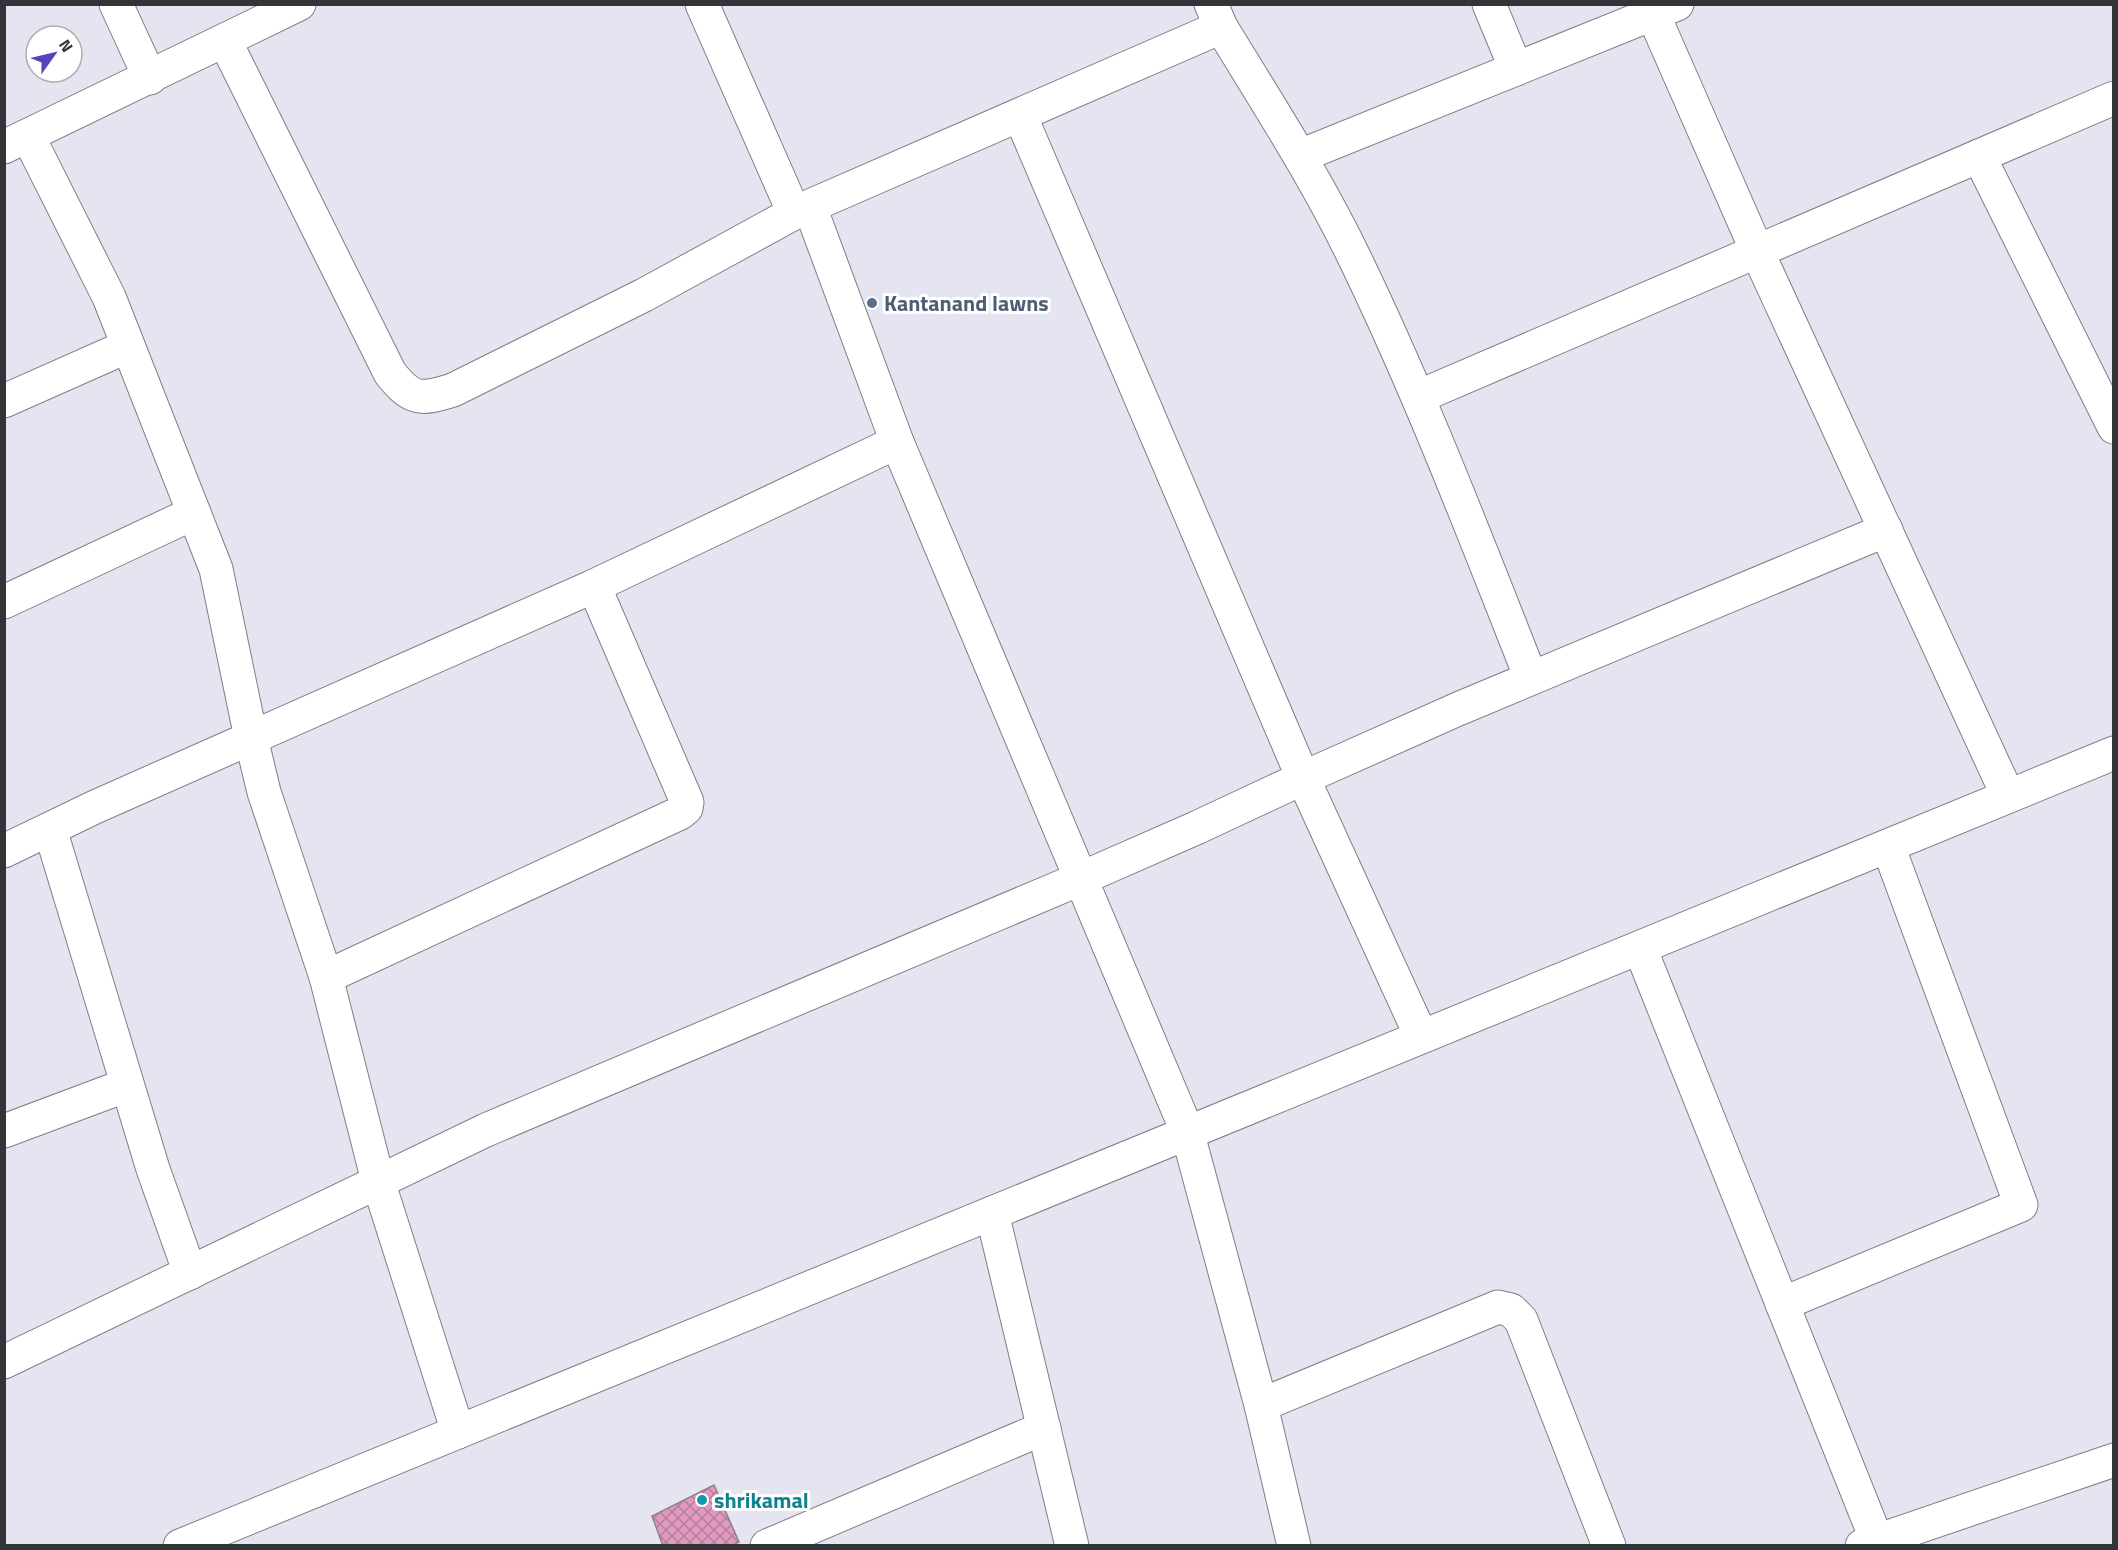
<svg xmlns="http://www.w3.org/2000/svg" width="2118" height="1550" font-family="'Titillium Web',sans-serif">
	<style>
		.building { fill: url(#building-cross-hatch); stroke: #8d8388; stroke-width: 1.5 }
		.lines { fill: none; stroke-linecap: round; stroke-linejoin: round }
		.minor-casing { stroke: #7d7f88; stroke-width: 35 }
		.tertiary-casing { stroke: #7d7f88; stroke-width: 35 }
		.minor { stroke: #fff; stroke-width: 33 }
		.tertiary { stroke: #fff; stroke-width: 33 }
		.service-dot { fill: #5c6f8a; stroke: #fff; stroke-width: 2 }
		.culture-dot { fill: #0f9aa8; stroke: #fff; stroke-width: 2 }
		.labels { text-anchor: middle; stroke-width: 6; stroke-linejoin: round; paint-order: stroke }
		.service-label { font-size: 22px; font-weight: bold; fill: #4e5e75; stroke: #fff; text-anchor: start }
		.culture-label { font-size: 22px; font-weight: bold; fill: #0d838f; stroke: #fff; text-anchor: start }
	</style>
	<defs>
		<pattern id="building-cross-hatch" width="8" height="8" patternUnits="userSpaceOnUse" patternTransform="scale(1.5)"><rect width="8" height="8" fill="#e09ac0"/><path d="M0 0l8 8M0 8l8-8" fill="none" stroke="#b67e9d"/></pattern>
	</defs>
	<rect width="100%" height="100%" fill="#e4e5f0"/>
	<!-- building -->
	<polygon class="building" points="714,1485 739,1542 731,1546 663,1546 652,1516"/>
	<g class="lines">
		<!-- minor casing -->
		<g class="minor-casing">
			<g id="minor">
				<polyline points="116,4 150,78"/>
				<polyline points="702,4 794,213"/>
				<path d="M1211 4 1221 27C1268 104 1318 181 1357 263 1422 398 1476 539 1531 678"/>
				<polyline points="1489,4 1516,69"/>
				<polyline points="1653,14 1757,251 2008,796"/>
				<path d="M225 41 390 373C412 401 421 400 453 390L644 295 794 213 1221 27"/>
				<polyline points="1020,115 1303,778 1421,1036"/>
				<polyline points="28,136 109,297 216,569 251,738 264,792 326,977 378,1181 458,1432"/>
				<polyline points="4,147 299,4"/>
				<polyline points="1300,156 1677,4"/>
				<polyline points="1979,156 2114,427"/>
				<polyline points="810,207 897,442 1187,1131 1261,1405 1294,1546"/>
				<polyline points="1418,397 2114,98"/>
				<polyline points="4,401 128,346"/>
				<polyline points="4,602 194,513"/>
				<polyline points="50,829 153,1169 190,1273"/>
				<polyline points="4,851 95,807 594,586 897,442"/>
				<polyline points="1640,948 1879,1546"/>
				<polyline points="326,977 680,813 686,808 687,802 594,586"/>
				<polyline points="4,1131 127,1085"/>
				<polyline points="992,1213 1072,1546"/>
				<polyline points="1782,1304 2021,1205 1888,846"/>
				<polyline points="4,1362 486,1130 1082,878 1196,828 1303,778 1458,709 1886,530"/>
				<polyline points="1261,1405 1498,1307 1511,1310 1521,1320 1609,1546"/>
				<polyline points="767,1546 1044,1428"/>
				<polyline points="1862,1546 2114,1460"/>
			</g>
		</g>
		<!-- tertiary casing -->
		<g class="tertiary-casing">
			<polyline id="tertiary" points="180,1546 2114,753"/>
		</g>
		<!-- minor -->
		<use href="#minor" class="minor"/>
		<!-- tertiary -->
		<use href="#tertiary" class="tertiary"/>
	</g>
	<!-- markers -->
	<circle class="service-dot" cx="872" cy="303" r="6"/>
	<circle class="culture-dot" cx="702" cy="1500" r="6"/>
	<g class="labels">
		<!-- service labels -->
		<g class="service-label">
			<text x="884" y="311">Kantanand lawns</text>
		</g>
		<!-- culture labels -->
		<g class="culture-label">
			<text x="714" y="1508">shrikamal</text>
		</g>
	</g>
	<!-- border -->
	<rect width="2118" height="1550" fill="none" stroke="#333438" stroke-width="12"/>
	<!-- north arrow -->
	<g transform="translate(54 54) rotate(56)"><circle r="28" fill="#ffffff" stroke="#adaeaf" stroke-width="1.5"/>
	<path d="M0-4.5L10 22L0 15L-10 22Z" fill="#5943bb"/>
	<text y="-9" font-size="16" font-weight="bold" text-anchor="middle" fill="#333438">N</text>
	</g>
</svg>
